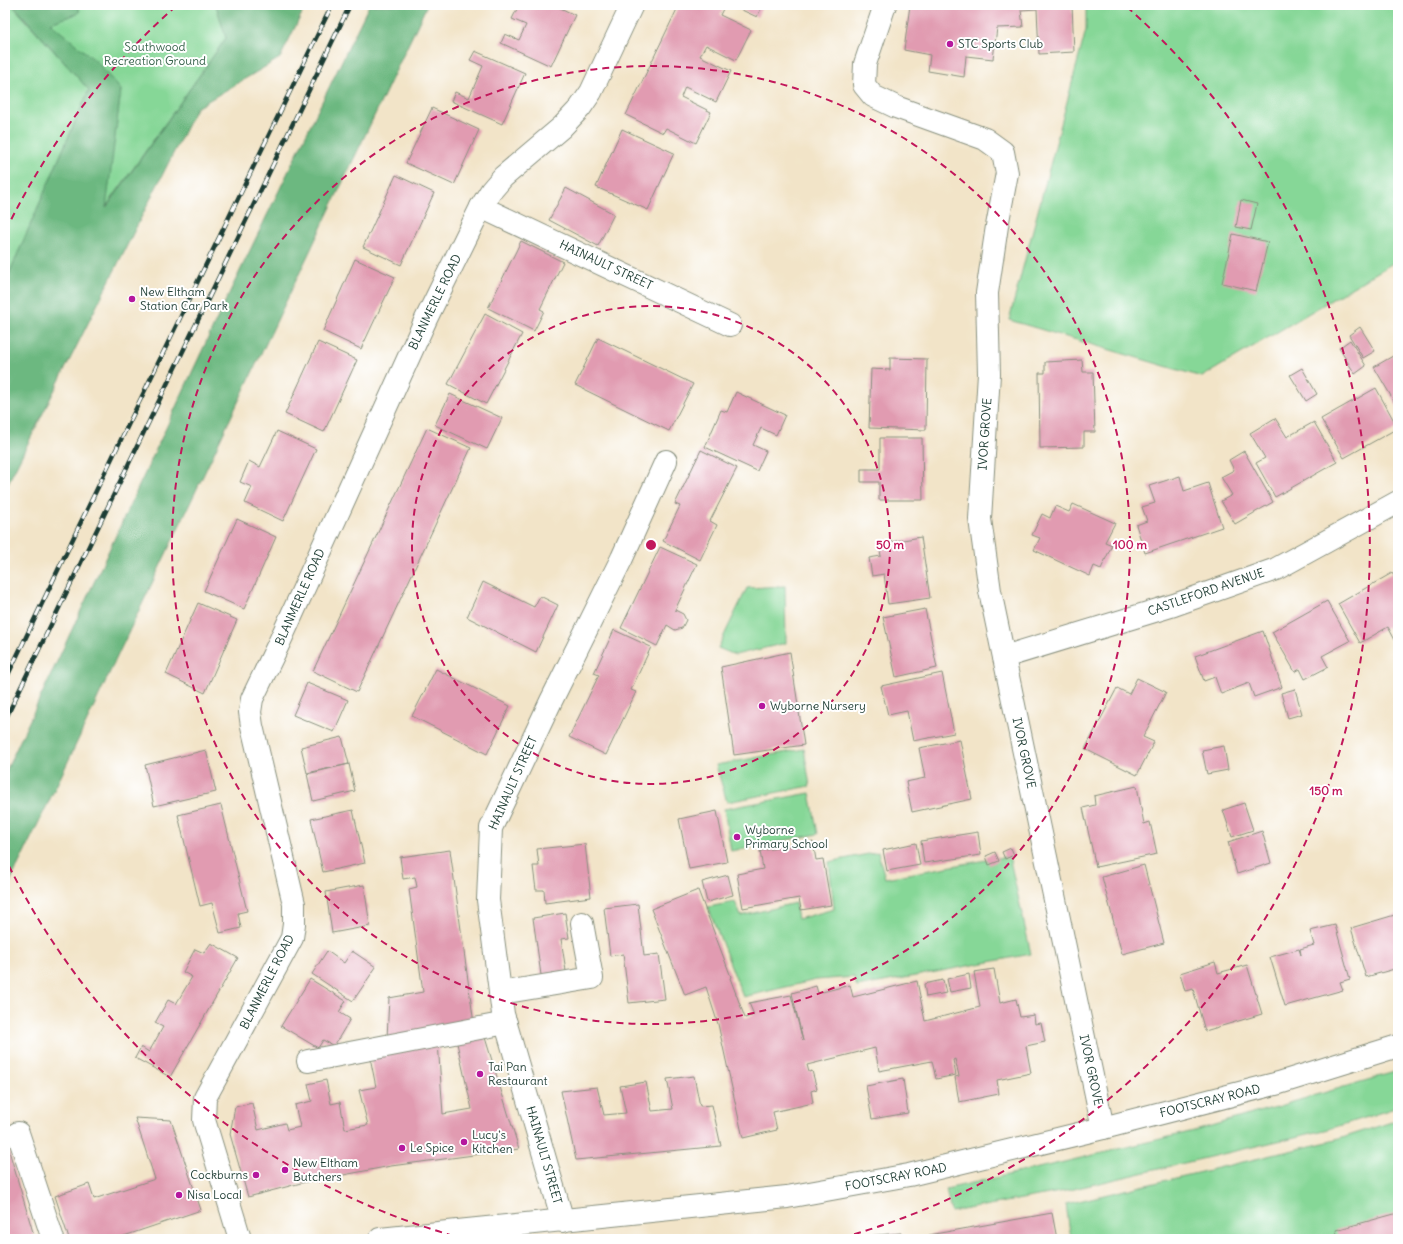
<svg xmlns="http://www.w3.org/2000/svg" width="1403" height="1244" font-family="Delius,sans-serif">
	<style>
		.green { fill: #86d797; stroke: #528a66 }
		.forest { fill: #6cb880; stroke: #467a5a }
		.building { fill: #e19bb1 }
		.lines { fill: none; stroke-linecap: round; stroke-linejoin: round }
		.minor-casing { stroke: #88907e; stroke-width: 24 }
		.major-casing { stroke: #88907e; stroke-width: 24 }
		.minor { stroke: #fff; stroke-width: 22 }
		.major { stroke: #fff; stroke-width: 22 }
		.rail-casing { stroke: #1f3d34; stroke-width: 4.5 }
		.rail { stroke: #fff; stroke-width: 3; stroke-dasharray: 9; stroke-linecap: butt }
		.ring { fill: none; stroke: #c2185b; stroke-width: 2; stroke-dasharray: 7 5 }
		.poi-dot { fill: #b5179e; stroke: #fff; stroke-width: 1.5 }
		.labels { text-anchor: middle; stroke-width: 4; stroke-linejoin: round; paint-order: stroke }
		.poi-label { font-size: 12px; fill: #1f3d34; stroke: #fff; text-anchor: start }
		.park-label { font-size: 12px; fill: #39644d; stroke: #fff }
		.street-label { font-size: 12px; fill: #1f3d34; stroke: #fff }
		.centre { fill: #c2185b; stroke: #fff; stroke-width: 2 }
		.ring-label { font-size: 12px; text-anchor: middle; font-weight: bold; fill: #c2185b; stroke: #fff; stroke-width: 4; stroke-linejoin: round; paint-order: stroke }
	</style>
	<rect width="100%" height="100%" fill="#fff"/>
	<filter id="ink" filterUnits="userSpaceOnUse"><feTurbulence type="fractalNoise" baseFrequency=".025" numOctaves="2"/><feDisplacementMap in="SourceGraphic" scale="8" xChannelSelector="R" yChannelSelector="G"/><feConvolveMatrix kernelMatrix="1 2 1 2 8 2 1 2 1" color-interpolation-filters="sRGB"/></filter>
	<filter id="wash" filterUnits="userSpaceOnUse"><feTurbulence type="fractalNoise" baseFrequency=".012" numOctaves="4" result="noise"/><feDisplacementMap in="SourceGraphic" scale="16" xChannelSelector="R" yChannelSelector="G"/><feGaussianBlur stdDeviation="0.9" result="paint"/><feColorMatrix in="noise" values="0 0 0 0 0 0 0 0 0 0 0 0 0 0 0 0 0 1.4 0 .05"/><feComposite in="paint" operator="in"/></filter>
	<g filter="url(#wash)">
		<rect width="100%" height="100%" fill="#f2e4c8"/>
		<!-- green -->
		<g class="green">
			<polygon points="5,5 12,5 89,90 5,283"/>
			<polygon points="79,5 216,5 226,38 105,208 121,90 50,23 79,13"/>
			<polygon points="1086,5 1398,5 1398,260 1202,377 1009,320 1086,30"/>
			<polygon points="785,586 786,643 735,655 718,648 747,588"/>
			<polygon points="804,749 810,786 727,802 716,765"/>
			<polygon points="810,793 818,834 731,851 724,809"/>
			<polygon points="878,852 885,878 1009,856 1031,954 857,987 854,977 816,980 743,997 708,907 735,902 741,916 795,903 798,919 834,909 829,862"/>
			<polygon points="1398,1071 1398,1107 1329,1129 1065,1191 951,1212 946,1189 1060,1163 1194,1131"/>
			<polygon points="1398,1120 1398,1239 1071,1239 1066,1204 1336,1140"/>
		</g>
		<!-- forest -->
		<g class="forest">
			<polygon points="13,5 79,5 79,13 50,23 96,61 121,90 106,208 226,38 216,5 306,5 280,58 196,108 5,489 5,283 89,90"/>
			<polygon points="369,5 427,5 116,659 64,770 5,892 5,773 222,308"/>
		</g>
		<g id="blocks">
			<!-- building -->
			<g class="building">
				<polygon points="519,5 554,5 575,15 551,66 501,43 505,34 519,40 526,25 512,19"/>
				<polygon points="679,5 725,5 720,15 751,30 736,60 706,45 700,56 731,71 716,102 685,87 681,97 711,112 696,143 666,128 663,133 626,115"/>
				<polygon points="731,5 763,5 757,17"/>
				<polygon points="910,5 1072,5 1074,52 1039,54 1037,9 1021,10 1023,27 997,28 993,59 966,56 964,77 928,71 930,55 904,50"/>
				<polygon points="475,51 525,73 502,124 451,101 455,92 469,98 483,66 470,60"/>
				<polygon points="432,108 479,130 454,185 406,163"/>
				<polygon points="622,129 674,153 648,210 596,187"/>
				<polygon points="396,175 434,193 401,265 363,247"/>
				<polygon points="566,188 614,214 598,246 549,220"/>
				<polygon points="1241,200 1257,204 1251,230 1236,227"/>
				<polygon points="1233,234 1268,242 1256,291 1222,283"/>
				<polygon points="521,241 563,262 540,309 544,311 534,331 488,308"/>
				<polygon points="355,259 395,277 361,349 323,331"/>
				<polygon points="485,314 522,334 486,404 448,384"/>
				<polygon points="1360,327 1375,351 1363,358 1349,335"/>
				<polygon points="598,338 693,384 669,431 575,385"/>
				<polygon points="1350,340 1366,366 1355,374 1339,348"/>
				<polygon points="318,342 357,360 324,432 285,414"/>
				<polygon points="1398,353 1398,408 1374,367"/>
				<polygon points="890,358 927,359 926,430 869,428 871,369 890,370"/>
				<polygon points="1082,360 1083,372 1093,372 1095,432 1084,432 1084,447 1040,448 1039,373 1045,373 1045,362"/>
				<polygon points="1302,368 1317,394 1306,401 1290,375"/>
				<polygon points="1376,388 1398,428 1344,458 1321,419"/>
				<polygon points="736,392 785,415 776,435 761,428 753,445 766,451 757,471 705,447 721,410 727,412"/>
				<polygon points="450,394 502,418 487,449 435,425"/>
				<polygon points="1275,418 1287,437 1314,422 1337,462 1275,497 1256,463 1265,458 1250,433"/>
				<polygon points="427,428 471,448 357,692 313,671"/>
				<polygon points="277,431 316,449 283,521 245,503 252,487 240,482 249,461 260,467"/>
				<polygon points="880,438 922,438 923,500 879,500 879,482 861,482 861,469 880,469"/>
				<polygon points="701,450 737,468 710,521 717,525 700,560 663,541 680,506 675,504"/>
				<polygon points="1244,451 1273,502 1235,524 1221,501 1232,495 1221,477 1234,470 1229,460"/>
				<polygon points="1180,476 1184,491 1208,483 1222,527 1145,553 1136,525 1147,521 1142,507 1155,503 1149,486"/>
				<polygon points="1073,504 1115,523 1105,542 1112,545 1101,569 1094,566 1090,576 1034,550 1040,538 1032,535 1042,514 1050,518 1055,506 1069,512"/>
				<polygon points="237,519 276,537 244,609 204,591"/>
				<polygon points="921,537 930,598 888,604 884,574 872,576 869,558 881,556 879,544"/>
				<polygon points="660,547 697,564 675,610 683,614 686,620 682,628 675,630 667,625 657,646 621,628"/>
				<polygon points="1392,573 1398,582 1398,638 1395,640 1388,627 1360,643 1338,604"/>
				<polygon points="483,582 534,607 540,596 558,605 536,652 467,617"/>
				<polygon points="1327,601 1350,641 1322,656 1328,667 1305,679 1300,669 1295,672 1272,632"/>
				<polygon points="198,603 237,620 205,693 166,674"/>
				<polygon points="925,609 937,668 896,677 883,617"/>
				<polygon points="614,630 651,647 631,690 636,692 606,755 569,737 599,675 594,673"/>
				<polygon points="1263,631 1282,687 1254,697 1249,683 1221,694 1215,677 1204,681 1195,656"/>
				<polygon points="790,652 804,745 734,755 721,667"/>
				<polygon points="436,669 510,706 487,754 412,716"/>
				<polygon points="942,673 954,733 913,741 907,711 888,715 881,686"/>
				<polygon points="1137,678 1166,692 1143,737 1154,742 1137,775 1085,749 1117,688 1129,694"/>
				<polygon points="307,683 348,700 334,732 293,715"/>
				<polygon points="1295,689 1302,714 1288,718 1281,693"/>
				<polygon points="342,737 349,764 307,773 301,747"/>
				<polygon points="960,740 972,799 912,812 906,782 925,778 919,748"/>
				<polygon points="1224,746 1228,770 1207,774 1202,750"/>
				<polygon points="206,750 216,792 154,806 145,765"/>
				<polygon points="349,764 355,791 313,801 307,774"/>
				<polygon points="1137,786 1144,824 1150,822 1157,854 1096,867 1083,808 1095,805 1094,796"/>
				<polygon points="1244,803 1253,830 1232,837 1223,810"/>
				<polygon points="221,805 247,911 238,913 241,928 220,933 212,903 200,906 178,815"/>
				<polygon points="353,810 365,863 323,872 311,819"/>
				<polygon points="717,811 727,862 689,869 679,819"/>
				<polygon points="1262,831 1271,863 1237,874 1228,842"/>
				<polygon points="978,832 981,855 924,863 921,841"/>
				<polygon points="813,842 816,860 823,859 831,905 801,910 799,898 743,908 737,874 763,869 760,851"/>
				<polygon points="916,843 920,865 887,871 883,850"/>
				<polygon points="585,844 591,897 545,903 544,890 536,890 533,866 539,866 537,849"/>
				<polygon points="1011,848 1014,855 1005,859 1002,852"/>
				<polygon points="450,850 474,1024 387,1038 389,998 423,992 409,889 417,887 415,877 403,879 400,857"/>
				<polygon points="995,852 999,861 989,865 986,856"/>
				<polygon points="1144,865 1164,943 1122,954 1102,877"/>
				<polygon points="728,875 733,895 707,902 702,882"/>
				<polygon points="364,885 370,926 332,933 326,892"/>
				<polygon points="698,890 731,977 730,978 745,1018 754,1015 749,1003 791,995 803,1041 792,993 816,986 818,993 850,985 853,997 917,981 925,1021 980,1007 974,972 994,969 1000,1003 1016,999 1020,1017 1034,1015 1035,1024 1041,1023 1045,1042 1026,1046 1031,1073 997,1080 999,1094 959,1102 955,1077 959,1076 955,1059 953,1060 956,1075 936,1079 932,1061 879,1071 875,1048 807,1065 809,1072 812,1071 817,1089 811,1091 813,1103 773,1112 777,1130 743,1138 718,1024 706,987 685,995 651,909"/>
				<polygon points="638,904 644,956 659,954 665,999 629,1003 623,954 610,956 604,908"/>
				<polygon points="565,913 569,938 561,939 566,971 541,975 533,918"/>
				<polygon points="1398,914 1398,968 1366,977 1351,928"/>
				<polygon points="1335,925 1350,979 1340,982 1343,990 1285,1006 1270,957 1299,949 1301,955 1300,949 1314,945 1310,931"/>
				<polygon points="211,943 238,958 170,1077 135,1058 141,1047 149,1052 163,1027 155,1023 168,1000 176,1004 192,977 183,972 195,949 204,953"/>
				<polygon points="327,951 344,963 352,951 376,967 353,1001 312,974"/>
				<polygon points="1215,962 1218,973 1247,965 1262,1014 1205,1031 1193,989 1185,991 1180,973"/>
				<polygon points="969,974 971,988 950,992 947,979"/>
				<polygon points="310,979 346,1001 339,1012 350,1019 334,1046 323,1040 318,1048 281,1026"/>
				<polygon points="943,980 946,993 926,997 924,984"/>
				<polygon points="483,1031 519,1149 391,1166 301,1183 248,1197 230,1134 235,1107 252,1103 258,1130 285,1123 287,1130 300,1127 295,1105 312,1101 308,1084 326,1080 331,1104 340,1102 345,1129 368,1125 359,1090 376,1087 370,1057 438,1042 443,1114 472,1109 456,1039"/>
				<polygon points="694,1076 700,1106 712,1105 721,1146 576,1160 561,1091 597,1087 604,1115 626,1113 620,1086 646,1082 652,1111 673,1109 667,1079"/>
				<polygon points="903,1079 908,1113 872,1119 866,1086"/>
				<polygon points="135,1118 171,1120 201,1210 115,1239 69,1239 55,1196 89,1184 94,1199 155,1179"/>
				<polygon points="5,1137 35,1239 5,1239"/>
				<polygon points="1052,1213 1057,1239 930,1239 929,1235"/>
				<polygon points="1398,1213 1398,1239 1338,1239 1336,1230"/>
				<polygon points="901,1233 902,1239 842,1239 842,1238"/>
			</g>
		</g>
	</g>
	<g filter="url(#ink)">
		<use href="#blocks" fill-opacity="0" stroke="#88907e" stroke-width="1"/>
		<g class="lines">
			<!-- minor casing -->
			<g class="minor-casing">
				<g id="minor">
					<polyline points="885,5 865,64 864,85 873,96 896,107 985,139 1003,152 1007,173 997,226 987,293 989,374 980,519 990,591 1103,1128"/>
					<polyline points="481,207 730,325"/>
					<polyline points="1004,657 1174,605 1276,569 1398,502"/>
					<polyline points="500,993 592,978 582,923"/>
					<polyline points="308,1061 506,1023"/>
					<polyline points="18,1133 53,1239"/>
					<polyline points="563,1221 503,1014 488,900 491,828 551,701 622,558 666,461"/>
					<polyline points="240,1239 204,1120 205,1098 292,938 294,924 294,904 252,726 250,712 252,699 280,641 426,319 481,207 491,191 503,177 562,127 580,108 591,92 632,5"/>
				</g>
			</g>
			<!-- major casing -->
			<g class="major-casing">
				<polyline id="major" points="380,1239 787,1197 909,1175 1103,1128 1279,1083 1398,1046"/>
			</g>
			<!-- minor -->
			<use href="#minor" class="minor"/>
			<!-- major -->
			<use href="#major" class="major"/>
			<!-- rail casing -->
			<g class="rail-casing">
				<g id="rail">
					<polyline points="5,681 79,526 332,5"/>
					<polyline points="5,720 350,5"/>
				</g>
			</g>
			<!-- rail -->
			<use href="#rail" class="rail"/>
		</g>
	</g>
	<!-- distance rings -->
	<g class="ring">
		<circle cx="651" cy="545" r="239"/>
		<circle cx="651" cy="545" r="479"/>
		<path d="M465 1239A718 718 0 0 1 6 860M6 230A718 718 0 0 1 175 7M1127 7A718 718 0 0 1 837 1239"/>
	</g>
	<!-- markers -->
	<g class="poi-dot">
		<circle cx="950" cy="44" r="4"/>
		<circle cx="132" cy="299" r="4"/>
		<circle cx="762" cy="706" r="4"/>
		<circle cx="737" cy="837" r="4"/>
		<circle cx="480" cy="1074" r="4"/>
		<circle cx="464" cy="1142" r="4"/>
		<circle cx="402" cy="1148" r="4"/>
		<circle cx="285" cy="1170" r="4"/>
		<circle cx="256" cy="1175" r="4"/>
		<circle cx="179" cy="1195" r="4"/>
	</g>
	<g class="labels">
		<!-- poi labels -->
		<g class="poi-label">
			<text x="958" y="48">STC Sports Club</text>
			<text x="140" y="296">New Eltham<tspan x="140" dy="14">Station Car Park</tspan></text>
			<text x="770" y="710">Wyborne Nursery</text>
			<text x="745" y="834">Wyborne<tspan x="745" dy="14">Primary School</tspan></text>
			<text x="488" y="1071">Tai Pan<tspan x="488" dy="14">Restaurant</tspan></text>
			<text x="472" y="1139">Lucy's<tspan x="472" dy="14">Kitchen</tspan></text>
			<text x="410" y="1152">Le Spice</text>
			<text x="293" y="1167">New Eltham<tspan x="293" dy="14">Butchers</tspan></text>
			<text x="248" y="1179" text-anchor="end">Cockburns</text>
			<text x="187" y="1199">Nisa Local</text>
		</g>
		<!-- park labels -->
		<g class="park-label">
			<text x="155" y="51">Southwood<tspan x="155" dy="14">Recreation Ground</tspan></text>
		</g>
		<!-- street labels -->
		<g class="street-label">
			<text transform="translate(606 265) rotate(25)" y="4">HAINAULT STREET</text>
			<text transform="translate(435 302) rotate(-64)" y="4">BLANMERLE ROAD</text>
			<text transform="translate(985 434) rotate(-86)" y="4">IVOR GROVE</text>
			<text transform="translate(1206 592) rotate(-19)" y="4">CASTLEFORD AVENUE</text>
			<text transform="translate(300 597) rotate(-66)" y="4">BLANMERLE ROAD</text>
			<text transform="translate(1024 753) rotate(78)" y="4">IVOR GROVE</text>
			<text transform="translate(513 783) rotate(-66)" y="4">HAINAULT STREET</text>
			<text transform="translate(267 982) rotate(-63)" y="4">BLANMERLE ROAD</text>
			<text transform="translate(1091 1070) rotate(78)" y="4">IVOR GROVE</text>
			<text transform="translate(1210 1101) rotate(-14)" y="4">FOOTSCRAY ROAD</text>
			<text transform="translate(544 1155) rotate(74)" y="4">HAINAULT STREET</text>
			<text transform="translate(896 1177) rotate(-11)" y="4">FOOTSCRAY ROAD</text>
		</g>
	</g>
	<circle cx="651" cy="545" r="6" class="centre"/>
	<g class="ring-label">
		<text x="890" y="549">50 m</text>
		<text x="1130" y="549">100 m</text>
		<text x="1326" y="795">150 m</text>
	</g>
	<!-- margin -->
	<rect width="1403" height="1244" fill="none" stroke="#fff" stroke-width="20"/>
</svg>
